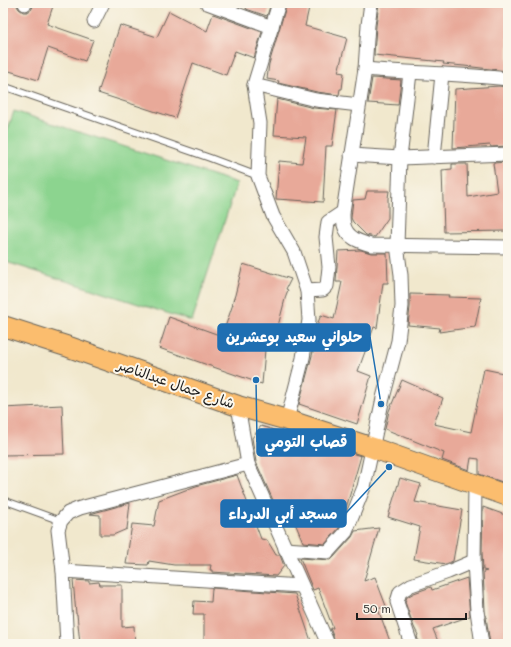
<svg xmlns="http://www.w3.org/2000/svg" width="511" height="647" font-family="Mali,'Playpen Sans Arabic',sans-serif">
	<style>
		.green { fill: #8cd48f; stroke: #547856 }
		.building { fill: #e8a999 }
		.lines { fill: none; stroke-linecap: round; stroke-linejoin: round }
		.lane-casing { stroke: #67635a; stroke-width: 8 }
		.street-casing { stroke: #67635a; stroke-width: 15 }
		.primary-casing { stroke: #67635a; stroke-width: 22 }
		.lane { stroke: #fff; stroke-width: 6 }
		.street { stroke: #fff; stroke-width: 13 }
		.primary { stroke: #fbbd6e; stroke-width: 20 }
		.labels { text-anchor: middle; stroke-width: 4; stroke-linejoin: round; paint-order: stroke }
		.street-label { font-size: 14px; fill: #1c1c1c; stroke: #fbf7ec }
		.leader { fill: none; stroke: #1f6fb2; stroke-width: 1.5 }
		.callout-dot { fill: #1f6fb2; stroke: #fbf7ec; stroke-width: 1.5 }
		.callout { fill: #1f6fb2; stroke: #1f6fb2; stroke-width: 1.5 }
		.callout-label { font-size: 15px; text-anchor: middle; font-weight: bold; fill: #fff }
	</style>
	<rect width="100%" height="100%" fill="#fbf7ec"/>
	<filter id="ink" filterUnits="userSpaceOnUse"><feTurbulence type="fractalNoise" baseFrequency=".025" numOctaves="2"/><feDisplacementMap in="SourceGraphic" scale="8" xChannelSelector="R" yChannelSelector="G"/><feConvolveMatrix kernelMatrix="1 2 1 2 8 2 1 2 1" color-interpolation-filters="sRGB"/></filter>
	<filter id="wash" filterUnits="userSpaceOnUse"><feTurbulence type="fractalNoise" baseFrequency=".012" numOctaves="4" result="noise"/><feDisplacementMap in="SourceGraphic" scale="16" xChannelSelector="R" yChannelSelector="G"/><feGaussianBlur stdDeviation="0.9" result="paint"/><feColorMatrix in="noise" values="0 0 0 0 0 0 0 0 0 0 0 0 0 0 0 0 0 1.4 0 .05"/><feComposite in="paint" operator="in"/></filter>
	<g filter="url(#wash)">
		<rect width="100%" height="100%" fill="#f1e8cd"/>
		<!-- green -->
		<polygon class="green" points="14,111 237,183 192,321 3,261 3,144"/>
		<g id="blocks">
			<!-- building -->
			<g class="building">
				<polygon points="3,3 17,3 17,6 19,9 23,12 27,12 31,10 34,5 34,3 54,3 47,24 93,40 85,61 48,48 38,80 3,69"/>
				<polygon points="248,3 271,3 267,16 246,9"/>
				<polygon points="287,3 310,3 305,26 347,38 338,72 344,73 342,89 340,89 339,95 317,92 278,83 279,81 267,79 269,64"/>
				<polygon points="379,3 508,3 508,71 464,66 443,64 444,62 374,55 376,26"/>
				<polygon points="169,11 207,31 213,14 262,32 254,58 235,51 226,75 193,63 175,118 98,93 120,25 157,37"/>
				<polygon points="372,78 401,80 398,105 368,103"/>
				<polygon points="499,86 508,87 508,146 491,147 490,145 453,148 455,89"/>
				<polygon points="277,99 314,108 337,110 332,146 326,146 323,202 276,199 279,161 302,163 306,137 274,135"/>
				<polygon points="508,162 508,222 507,222 506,231 444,232 442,170 452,169 452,164 467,164 468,197 497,192 493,163"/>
				<polygon points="367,191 389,191 388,198 388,218 375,237 366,235 353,222 351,218 353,200 365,199"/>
				<polygon points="361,250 371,253 387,253 388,283 383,283 377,328 374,327 358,371 371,376 357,424 299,404 313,352 312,352 315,330 321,315 334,319 342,282 336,282 338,251"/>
				<polygon points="243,264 291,279 286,289 288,290 286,295 277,330 276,330 274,341 266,338 262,384 159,348 169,317 222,336 233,304 232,304 235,295"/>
				<polygon points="410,294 449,295 448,297 481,298 475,327 439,332 440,328 408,325 410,307"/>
				<polygon points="484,369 508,374 508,474 505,483 479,474 479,459 471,458 469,470 442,460 444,453 385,429 389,411 402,380 443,398 434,424 471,432"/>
				<polygon points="62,405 64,454 3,455 3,408"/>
				<polygon points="261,426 361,456 343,519 339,528 325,544 303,542 290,511 276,507 256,462 252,438"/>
				<polygon points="237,475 261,539 267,540 276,555 280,555 284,566 276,576 212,572 212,570 210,570 211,565 174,565 149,561 148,565 126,564 132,524 154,526 159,500 196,486"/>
				<polygon points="400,478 421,484 415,502 462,510 453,561 446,564 414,559 420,527 388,517"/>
				<polygon points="130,503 127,529 113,535 100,535 100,515 90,514"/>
				<polygon points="483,507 508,516 508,644 490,644 485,610 483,572 487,571 483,570 482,552"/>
				<polygon points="379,528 364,581 375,577 386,606 378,609 391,644 336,644 330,628 333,628 318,588 313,590 300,558 331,560 334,557 352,537 355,531"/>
				<polygon points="467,578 470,616 433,629 439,644 419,644 417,636 418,635 414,627 405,602 407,597 414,593 431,587 432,590"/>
				<polygon points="73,580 89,581 89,583 99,582 100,585 122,585 122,627 134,626 135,644 80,644 77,614 76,614"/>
				<polygon points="212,588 295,594 312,644 204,644 204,614 193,614 194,601 211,602"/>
			</g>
		</g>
	</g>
	<g filter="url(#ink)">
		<use href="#blocks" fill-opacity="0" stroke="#67635a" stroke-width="1"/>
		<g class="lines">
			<!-- lane casing -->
			<g class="lane-casing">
				<g id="lane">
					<polyline points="3,86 210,158 258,176"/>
					<polyline points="3,500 61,521"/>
				</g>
			</g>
			<!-- street casing -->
			<g class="street-casing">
				<g id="street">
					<polyline points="207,3 272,27"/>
					<polyline points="279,3 254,85 260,123 258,176 273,216 294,252 307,291 309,320 303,358 287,420"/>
					<path d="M371 3 368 25 365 69 343 212C343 216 343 221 344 225 347 238 360 242 371 245L508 247"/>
					<polyline points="25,4 26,3"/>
					<polyline points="94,21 103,3"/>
					<path d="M365 69C412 73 460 74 508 79"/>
					<polyline points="254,85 316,100 359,105"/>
					<polyline points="351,155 400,158 508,154"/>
					<polyline points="434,157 442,74"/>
					<polyline points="307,291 323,290 327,286 329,267 326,237 328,222 343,212"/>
					<polyline points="238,406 248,464 328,644"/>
					<polyline points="475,485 474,561 477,611 482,644"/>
					<polyline points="285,549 328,552 346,532 364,487 383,398 398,341 402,306 401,275 397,245 400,158 410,73"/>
					<polyline points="63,571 301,586"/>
					<polyline points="67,644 63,571 58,530 61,521 68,513 80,508 248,464"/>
					<polyline points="411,644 397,602 400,592 411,585 448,572 474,561"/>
				</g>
			</g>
			<!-- primary casing -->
			<g class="primary-casing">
				<polyline id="primary" points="3,326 69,347 238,406 287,420 373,448 508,496"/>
			</g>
			<!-- lane -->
			<use href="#lane" class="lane"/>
			<!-- street -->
			<use href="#street" class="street"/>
			<!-- primary -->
			<use href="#primary" class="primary"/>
		</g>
	</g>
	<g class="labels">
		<!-- street labels -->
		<g class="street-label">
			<text transform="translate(176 384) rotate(19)" y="5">شارع جمال عبدالناصر</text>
		</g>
	</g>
	<!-- callouts -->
	<path class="leader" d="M381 404L370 337M256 380L257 442M389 467L346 513"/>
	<g class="callout-dot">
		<circle cx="381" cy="404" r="4"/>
		<circle cx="256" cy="380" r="4"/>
		<circle cx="389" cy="467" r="4"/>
	</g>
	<g class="callout">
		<rect x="218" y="324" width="152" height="27" rx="4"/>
		<rect x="257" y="429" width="98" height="27" rx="4"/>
		<rect x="221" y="500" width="125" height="27" rx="4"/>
	</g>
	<g class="callout-label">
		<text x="294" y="342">حلواني سعيد بوعشرين</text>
		<text x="306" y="447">قصاب التومي</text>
		<text x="283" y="519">مسجد أبي الدرداء</text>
	</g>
	<!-- margin -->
	<rect width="511" height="647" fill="none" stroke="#fbf7ec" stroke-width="16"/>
	<!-- scale -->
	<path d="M357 613v6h109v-6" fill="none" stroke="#1c1c1c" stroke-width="2"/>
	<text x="363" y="613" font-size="12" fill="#1c1c1c" stroke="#fbf7ec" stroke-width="3" paint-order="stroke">50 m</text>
</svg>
